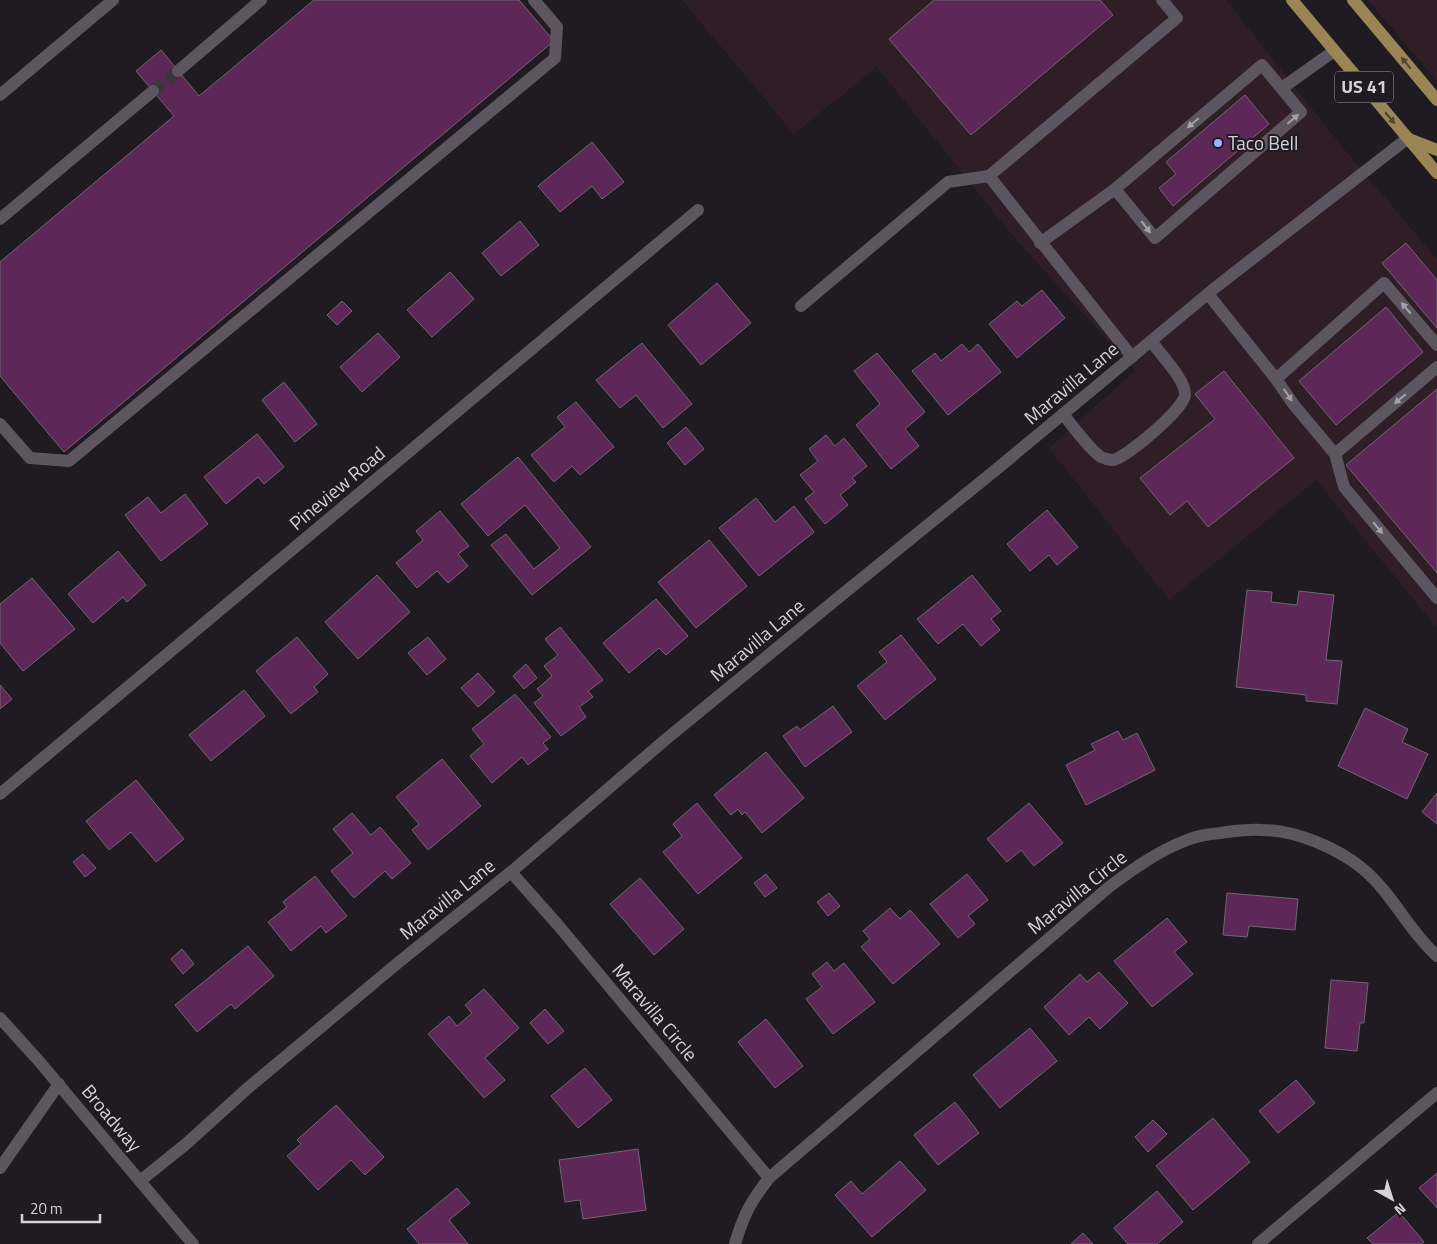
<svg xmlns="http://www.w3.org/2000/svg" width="1437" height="1244" font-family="'Titillium Web',sans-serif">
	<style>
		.commercial { fill: #2f1e26 }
		.building { fill: #5d2757; stroke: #71666f }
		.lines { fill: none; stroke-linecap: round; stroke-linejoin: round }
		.minor-tunnel { stroke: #3b363e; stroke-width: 12; stroke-dasharray: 12 6; stroke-linecap: butt }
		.minor { stroke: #5d5660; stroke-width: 12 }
		.major { stroke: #9a8655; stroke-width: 12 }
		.oneway { fill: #514537 }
		.oneway2 { fill: #a6a0a9 }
		.poi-dot { fill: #9cb4fd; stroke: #201a23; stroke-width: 2 }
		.labels { text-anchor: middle; stroke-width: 4; stroke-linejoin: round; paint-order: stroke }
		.shield { fill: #201a23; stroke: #9f9ba2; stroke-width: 1 }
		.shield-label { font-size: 18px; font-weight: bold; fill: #d6d2d9 }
		.poi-label { font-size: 19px; fill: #d6d2d9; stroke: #201a23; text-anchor: start }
		.street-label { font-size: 19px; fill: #d6d2d9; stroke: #201a23 }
	</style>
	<rect width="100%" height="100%" fill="#201a23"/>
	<!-- commercial -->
	<g class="commercial">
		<polygon points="682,0 1226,0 1344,149 1437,259 1437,628 1316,480 1169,600 1049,448 1135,371 1013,236 877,67 794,134"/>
		<polygon points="1368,0 1437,0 1437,81"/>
	</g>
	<!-- building -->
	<g class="building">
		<polygon points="314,0 519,0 554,41 64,452 0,376 0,262 174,116 136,71 161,50 199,96"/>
		<polygon points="934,0 1100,0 1113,15 971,135 889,39"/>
		<polygon points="1245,95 1269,124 1173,206 1159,188 1176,174 1166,162"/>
		<polygon points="592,142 624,182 602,199 592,186 560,212 538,186"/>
		<polygon points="520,221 539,245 501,276 482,253"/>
		<polygon points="1406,243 1437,280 1437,328 1382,263"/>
		<polygon points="450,272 474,299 432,337 407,310"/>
		<polygon points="717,283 751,323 701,365 668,325"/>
		<polygon points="1042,290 1065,318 1017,358 989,324 1017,301 1022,306"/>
		<polygon points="342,301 352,311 337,325 327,315"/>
		<polygon points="1386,307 1423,352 1336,425 1299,381"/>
		<polygon points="378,333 400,357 362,392 340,367"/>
		<polygon points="642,343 692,404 663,428 636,395 620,408 596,380"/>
		<polygon points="962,344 969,352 978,344 1001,372 948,415 912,371 935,353 941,361"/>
		<polygon points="877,353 925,412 905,429 919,446 891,469 856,425 880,404 854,371"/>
		<polygon points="1224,371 1294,458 1208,527 1187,501 1170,515 1140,478 1215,419 1195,394"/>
		<polygon points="284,382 317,424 295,442 262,400"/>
		<polygon points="1437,389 1437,573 1346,465"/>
		<polygon points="576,402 614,447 580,475 572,466 554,482 531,455 565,427 557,417"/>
		<polygon points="686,427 704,449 685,465 667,443"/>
		<polygon points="257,434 284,467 264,484 258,477 226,504 204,477"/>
		<polygon points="826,435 835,446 844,438 867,466 852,478 856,482 840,495 848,505 825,524 805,499 814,492 800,475 818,461 809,449"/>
		<polygon points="518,457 591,547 532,595 491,545 506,534 534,569 560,548 525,505 488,536 461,504"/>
		<polygon points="185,494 208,524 161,561 125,515 148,497 161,513"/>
		<polygon points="756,498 775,522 794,506 814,532 759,576 719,528"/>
		<polygon points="1047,510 1078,547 1057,565 1049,555 1030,571 1007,544"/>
		<polygon points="440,511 469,546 458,554 468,566 448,583 437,571 417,588 396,563 423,540 416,531"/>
		<polygon points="709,540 747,586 696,628 658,582"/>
		<polygon points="118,551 146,585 127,602 123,597 93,623 68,594"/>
		<polygon points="377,575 410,612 358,659 325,622"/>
		<polygon points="972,575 1001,611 991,619 1000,630 981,646 963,624 938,644 917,619"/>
		<polygon points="32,578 75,629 23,671 0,643 0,604"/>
		<polygon points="1247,590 1272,592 1271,602 1297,605 1299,591 1334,595 1326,660 1342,661 1337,704 1306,701 1306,695 1236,687"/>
		<polygon points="656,599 688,636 666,655 659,648 629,673 603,643"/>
		<polygon points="560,627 603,680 588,691 593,697 579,707 586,717 561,736 534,703 543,696 537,689 552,676 544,666 558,655 545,639"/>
		<polygon points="901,635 936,679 885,720 857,686 887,662 879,652"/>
		<polygon points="297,637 328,674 314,687 318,692 291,714 256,671"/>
		<polygon points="428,637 446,659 427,675 408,653"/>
		<polygon points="526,664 537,678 524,689 513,676"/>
		<polygon points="478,673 495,692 478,707 461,688"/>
		<polygon points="0,685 12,699 0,709"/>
		<polygon points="244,690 265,716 211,761 189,735"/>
		<polygon points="515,694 551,737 543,743 548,749 528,765 522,757 492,783 470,756 484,744 472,729"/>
		<polygon points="833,706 852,732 805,767 783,736 797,726 800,730"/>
		<polygon points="1365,708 1408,729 1402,742 1428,754 1407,799 1338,766"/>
		<polygon points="1118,731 1123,740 1137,733 1155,770 1086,805 1066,765 1095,750 1091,744"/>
		<polygon points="766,752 804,798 762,833 745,812 742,815 738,809 731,815 714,795"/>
		<polygon points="442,759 481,806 428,850 412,830 419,824 396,797"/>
		<polygon points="136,780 184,839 156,862 131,832 109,850 86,821"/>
		<polygon points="1437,793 1437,824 1422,812"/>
		<polygon points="697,803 742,858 698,894 663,852 682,836 673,824"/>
		<polygon points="1029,803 1063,843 1034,866 1021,850 1007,862 987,839"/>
		<polygon points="352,813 371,835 380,827 411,863 392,879 385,871 354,898 331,871 353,853 333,829"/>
		<polygon points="83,854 96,868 85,877 73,862"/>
		<polygon points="766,874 777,888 765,897 754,883"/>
		<polygon points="967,874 988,900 968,916 975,924 958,938 930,904"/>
		<polygon points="315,876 347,916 326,933 321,926 291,951 268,922 287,907 283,902"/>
		<polygon points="640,878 684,929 654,955 610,904"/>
		<polygon points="829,893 840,906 828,916 817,902"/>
		<polygon points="1227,893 1298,899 1295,930 1249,926 1247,937 1223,935"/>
		<polygon points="890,908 900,919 910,910 940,944 893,984 861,947 870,939 863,931"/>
		<polygon points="1167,918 1187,942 1174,952 1193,974 1152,1007 1114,961"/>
		<polygon points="248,946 274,976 235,1009 231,1004 197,1032 175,1005"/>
		<polygon points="182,949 194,964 183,974 171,959"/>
		<polygon points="827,962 834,971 844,963 875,1002 833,1034 806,999 822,987 812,974"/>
		<polygon points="1099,972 1128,1003 1100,1029 1089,1017 1069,1035 1044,1007 1080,974 1087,982"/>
		<polygon points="1331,980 1368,983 1364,1023 1360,1023 1357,1051 1325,1048"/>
		<polygon points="484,989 519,1028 485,1058 505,1080 484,1098 428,1034 449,1016 457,1026 472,1013 465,1005"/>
		<polygon points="545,1009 564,1031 548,1044 530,1023"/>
		<polygon points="766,1019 803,1066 775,1088 738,1042"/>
		<polygon points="1030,1028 1057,1061 1000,1108 973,1075"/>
		<polygon points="585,1068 612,1100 578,1128 551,1096"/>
		<polygon points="1296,1080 1315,1103 1278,1133 1259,1111"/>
		<polygon points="955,1102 979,1133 938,1165 914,1135"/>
		<polygon points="336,1105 384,1157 365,1175 351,1160 318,1190 287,1156 301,1144 297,1140"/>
		<polygon points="1213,1118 1250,1162 1193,1210 1156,1166"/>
		<polygon points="1153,1120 1167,1134 1148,1152 1135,1137"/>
		<polygon points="638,1149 646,1210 583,1219 580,1200 565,1202 559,1160"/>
		<polygon points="900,1161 926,1190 872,1237 835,1195 851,1181 862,1194"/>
		<polygon points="1437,1173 1437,1208 1419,1188"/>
		<polygon points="457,1188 470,1203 449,1220 468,1244 419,1244 407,1229"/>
		<polygon points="1157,1191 1183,1222 1157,1244 1128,1244 1114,1228"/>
		<polygon points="1399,1212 1424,1242 1421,1244 1373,1244 1367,1238"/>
		<polygon points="1083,1233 1093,1244 1071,1244"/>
	</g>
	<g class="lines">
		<!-- minor-tunnel -->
		<polyline class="minor-tunnel" points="153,91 178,71"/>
		<!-- minor -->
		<g class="minor">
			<polyline points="178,71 261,0"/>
			<polyline points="1282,88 1334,51"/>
			<polyline points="0,95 113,0"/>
			<polyline points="989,176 1132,357"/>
			<polyline points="0,219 153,91"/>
			<polyline points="1040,243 1115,189 1262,65 1301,112 1155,238 1115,189"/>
			<polyline points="1208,294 1276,379"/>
			<polyline points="801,306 948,182 989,176 1177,18 1162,0"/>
			<polyline points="1437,345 1384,283 1276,379 1294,405 1335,454 1344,487 1437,598"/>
			<path d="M1063 414C1072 425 1090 450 1101 457 1103 458 1110 460 1112 460 1125 459 1184 409 1185 395 1186 380 1160 354 1151 341"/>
			<polyline points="0,424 30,458 69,461 555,58 557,27 534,0"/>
			<polyline points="1335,454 1437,367"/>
			<polyline points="0,794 698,210"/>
			<polyline points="511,872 558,925 769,1178"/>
			<polyline points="0,1018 38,1060 193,1244"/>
			<polyline points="0,1168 59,1084"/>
			<polyline points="140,1181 186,1144 249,1087 399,962 511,872 665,740 833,602 998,468 1216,287 1408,138"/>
			<path d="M735 1244C743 1216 751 1201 769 1178L1109 887C1133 869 1158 851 1187 840 1197 836 1209 834 1220 833 1234 831 1248 829 1262 830 1295 830 1338 848 1363 869 1393 894 1408 930 1437 956"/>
			<polyline points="1258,1244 1437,1093"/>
		</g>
		<!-- major -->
		<g class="major">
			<polyline points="1292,0 1437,173"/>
			<polyline points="1353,0 1437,100"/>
			<polyline points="1409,139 1437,150"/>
		</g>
	</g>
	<!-- one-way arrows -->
	<defs><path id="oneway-solid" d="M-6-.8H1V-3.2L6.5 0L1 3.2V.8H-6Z" transform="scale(1.25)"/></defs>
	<g class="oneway">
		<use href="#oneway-solid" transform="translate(1406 63) rotate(-130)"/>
		<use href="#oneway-solid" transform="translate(1390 118) rotate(50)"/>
	</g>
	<g class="oneway2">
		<use href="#oneway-solid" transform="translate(1293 119) rotate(-41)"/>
		<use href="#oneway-solid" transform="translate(1193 123) rotate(140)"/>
		<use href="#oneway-solid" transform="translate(1146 227) rotate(52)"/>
		<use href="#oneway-solid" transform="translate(1406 308) rotate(-130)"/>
		<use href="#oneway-solid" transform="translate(1288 395) rotate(55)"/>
		<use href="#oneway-solid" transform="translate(1400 399) rotate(140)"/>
		<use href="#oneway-solid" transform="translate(1378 528) rotate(50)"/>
	</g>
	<!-- markers -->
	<circle class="poi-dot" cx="1218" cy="143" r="5"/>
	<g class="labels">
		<!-- shield labels -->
		<rect class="shield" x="1335" y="71.5" width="58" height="31" rx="4"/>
		<g class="shield-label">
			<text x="1364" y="93">US 41</text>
		</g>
		<!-- poi labels -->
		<g class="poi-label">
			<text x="1228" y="150">Taco Bell</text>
		</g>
		<!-- street labels -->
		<g class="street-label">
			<text transform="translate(1071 383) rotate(-40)" y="7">Maravilla Lane</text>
			<text transform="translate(337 488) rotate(-40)" y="7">Pineview Road</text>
			<text transform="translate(757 640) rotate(-40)" y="7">Maravilla Lane</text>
			<text transform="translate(1077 892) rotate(-39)" y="7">Maravilla Circle</text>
			<text transform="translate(447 899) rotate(-39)" y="7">Maravilla Lane</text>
			<text transform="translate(655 1012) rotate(50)" y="7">Maravilla Circle</text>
			<text transform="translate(112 1118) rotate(50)" y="7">Broadway</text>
		</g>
	</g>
	<!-- north arrow -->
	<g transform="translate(1392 1199) rotate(141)" stroke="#201a23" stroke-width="4" paint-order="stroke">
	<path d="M0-4L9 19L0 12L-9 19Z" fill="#d6d2d9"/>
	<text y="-8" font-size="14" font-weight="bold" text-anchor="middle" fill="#d6d2d9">N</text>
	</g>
	<!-- scale -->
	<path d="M22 1214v8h78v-8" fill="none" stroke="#d6d2d9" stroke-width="2.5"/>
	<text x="30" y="1214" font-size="15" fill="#d6d2d9" stroke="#201a23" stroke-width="4" paint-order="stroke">20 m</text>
</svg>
